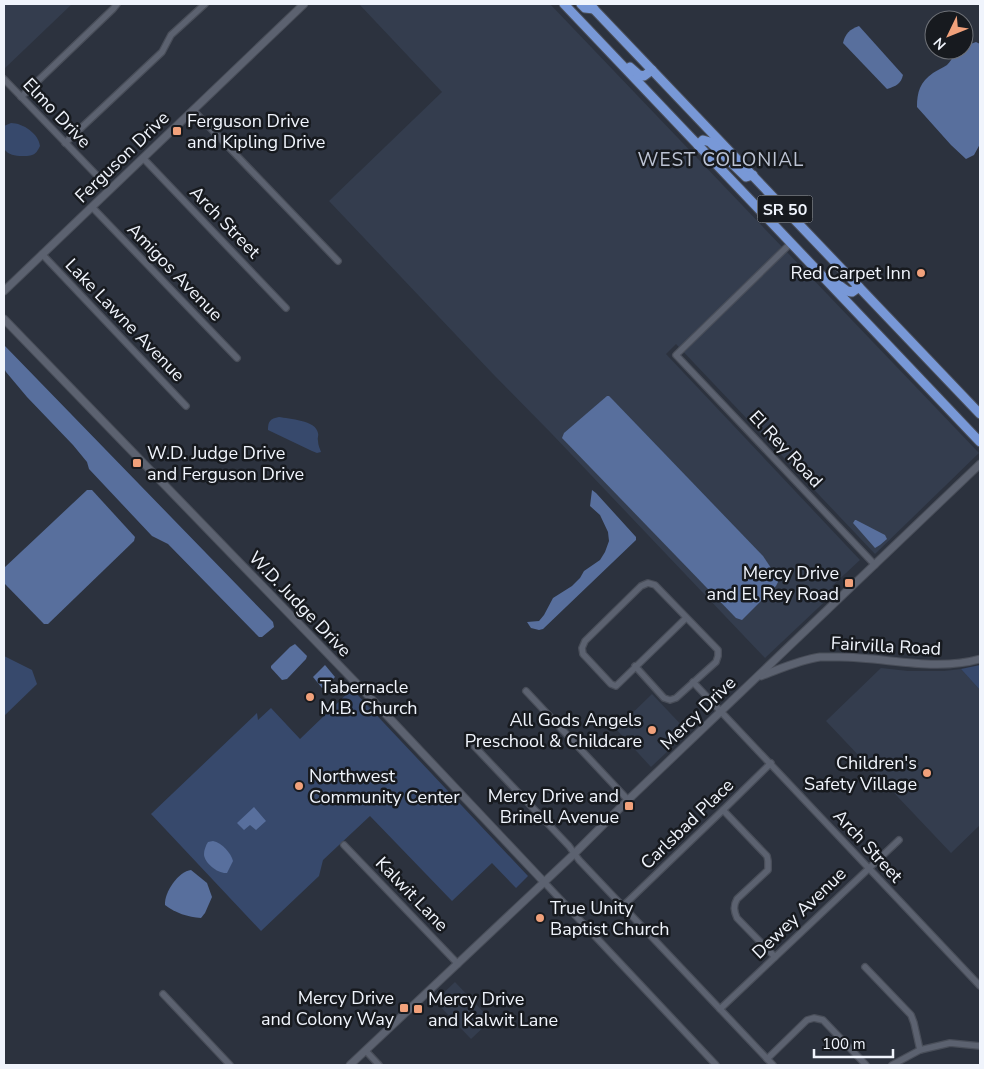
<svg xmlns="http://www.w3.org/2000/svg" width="984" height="1069" font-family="'Nunito Sans',sans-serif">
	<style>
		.built { fill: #343d4e }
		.green { fill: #37496c }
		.water { fill: #586f9d }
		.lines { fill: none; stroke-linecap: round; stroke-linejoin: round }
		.minor-casing { stroke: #494e59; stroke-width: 8 }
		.tertiary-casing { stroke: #494e59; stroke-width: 9 }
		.trunk-casing { stroke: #494e59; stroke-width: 11 }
		.minor { stroke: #5c6270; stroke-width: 5.5 }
		.tertiary { stroke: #5c6270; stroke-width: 7 }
		.trunk { stroke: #7898d7; stroke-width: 9 }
		.poi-dot { fill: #f1a17b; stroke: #171a1f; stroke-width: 2 }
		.labels { text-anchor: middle; stroke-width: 5; stroke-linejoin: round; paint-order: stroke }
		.shield { fill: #171a1f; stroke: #afb3ba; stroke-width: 1 }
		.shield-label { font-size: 16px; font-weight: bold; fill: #f0f4fc }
		.street-label { font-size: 18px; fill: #f0f4fc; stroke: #171a1f }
		.poi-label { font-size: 18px; fill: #f0f4fc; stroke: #171a1f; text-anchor: start }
		.neighbourhood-label { font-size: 19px; letter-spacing: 1px; fill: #bcc3d3; stroke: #171a1f }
	</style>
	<rect width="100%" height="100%" fill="#2c323e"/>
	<!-- built -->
	<g class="built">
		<polygon points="4,4 72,4 4,69"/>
		<polygon points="359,4 550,4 979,453 875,554 676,344 666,354 860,560 832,586 836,591 765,658 551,433 493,374 329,201 442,92"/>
		<polygon points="881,668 908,671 944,671 961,669 980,690 980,825 951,853 826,721"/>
		<polygon points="652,694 688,732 651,767 616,729"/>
		<polygon points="455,982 491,1020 471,1039 435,1001"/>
	</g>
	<!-- green -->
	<g class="green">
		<path d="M11 123C23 123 39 134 40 146 38 150 36 154 32 155 31 156 23 156 23 156 14 156 9 155 4 149V126Z"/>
		<path d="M279 417C289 419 316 420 318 433 319 435 317 438 318 441 318 445 320 449 321 452L317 453 312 451 268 430C268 421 270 419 279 417Z"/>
		<polygon points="4,656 32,670 37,684 4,716"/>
		<polygon points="980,665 980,690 961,669"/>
		<polygon points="352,689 528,876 516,888 492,863 452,901 370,816 323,860 319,876 261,931 151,814 257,713 258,720 271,708 300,739"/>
	</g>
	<!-- water -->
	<g class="water">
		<path d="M859 26 903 75C901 84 896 86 887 89L843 43C845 34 850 29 859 26Z"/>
		<path d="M976 42 980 44V144L974 155 966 159 951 145 917 107C917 92 920 82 933 73 937 70 943 68 947 65 953 59 955 50 964 50V47L965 46Z"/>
		<polygon points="4,345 273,622 274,627 262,637 259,637 168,544 152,536 89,469 87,462 73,445 27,397 6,372 4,368"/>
		<polygon points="607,396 609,396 612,399 763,556 777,577 778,582 776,586 742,620 736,618 562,438 564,433"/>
		<polygon points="87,490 92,490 135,537 134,541 48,624 44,624 4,583 4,568"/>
		<polygon points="592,490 596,493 636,537 636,540 543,629 539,630 531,628 527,622 539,621 544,615 553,598 572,586 580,578 584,571 600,560 605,552 609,541 608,532 600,515 590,506"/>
		<polygon points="855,520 856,520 885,535 887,539 880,545 875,548 853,523"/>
		<polygon points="295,644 307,656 306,659 287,679 282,680 271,668 271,666 290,647"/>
		<polygon points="325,665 335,677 325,687 322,688 313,677"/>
		<polygon points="254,807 266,821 256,830 250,825 244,830 237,823"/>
		<path d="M213 841C222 843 231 853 233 861L227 873C218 874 204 863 204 854 204 850 206 845 208 842Z"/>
		<path d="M191 870 207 883 212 897 205 913 201 918C188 917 175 913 165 905 164 892 179 871 191 870Z"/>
	</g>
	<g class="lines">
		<!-- minor casing -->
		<g class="minor-casing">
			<g id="minor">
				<polyline points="4,79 110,189"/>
				<polyline points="21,97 113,9 117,4"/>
				<polyline points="193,110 338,261"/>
				<polyline points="65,143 162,52 171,35 205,4"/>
				<polyline points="143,158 286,308"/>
				<polyline points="92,207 237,358"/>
				<polyline points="791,243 676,355 875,565"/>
				<polyline points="42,254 186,406"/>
				<polyline points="635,666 664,698 670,700 676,698 716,662 718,656 718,650 655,585 648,583 641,586 585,641 582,648 583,654 611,684 616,686 686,618"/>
				<polyline points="693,682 980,986"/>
				<polyline points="526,691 628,800"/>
				<polyline points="475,747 569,846 579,860 773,1065"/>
				<path d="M723 810 767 856 768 861V870L737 899C733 906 734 911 737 918L775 957"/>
				<polyline points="344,845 458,964"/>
				<polyline points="544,882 716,1065"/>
				<polyline points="623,906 723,810 771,763"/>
				<polyline points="865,967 911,1015 914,1023 920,1050"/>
				<polyline points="163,994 230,1065"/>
				<polyline points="720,1009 899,840"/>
				<polyline points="366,1051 379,1065"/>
				<polyline points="767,1059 807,1020 814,1018 823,1020 866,1065"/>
				<polyline points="892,1065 920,1050 950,1043 980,1046"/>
			</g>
		</g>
		<!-- tertiary casing -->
		<g class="tertiary-casing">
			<g id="tertiary">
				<polyline points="4,291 304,4"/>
				<polyline points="4,319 362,689 544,882"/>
				<path d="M761 676C780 669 799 660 820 657 826 657 833 657 839 657 886 657 934 672 980 659"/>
				<polyline points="350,1065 574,854 628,800 980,464"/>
			</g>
		</g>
		<!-- trunk casing -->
		<g class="trunk-casing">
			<g id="trunk">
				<polyline points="564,4 980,442"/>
				<polyline points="581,4 585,8 594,9"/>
				<polyline points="589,4 980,414"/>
				<polyline points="630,67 639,75 644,76 652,70"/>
				<polyline points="698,145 703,140 710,142 746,177 753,175"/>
				<polyline points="836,283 847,291 852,292 859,287"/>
			</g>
		</g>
		<!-- minor -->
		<use href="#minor" class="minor"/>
		<!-- tertiary -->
		<use href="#tertiary" class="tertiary"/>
		<!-- trunk -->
		<use href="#trunk" class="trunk"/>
	</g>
	<!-- markers -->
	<g class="poi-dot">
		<rect x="172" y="126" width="10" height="10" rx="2.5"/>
		<circle cx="921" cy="273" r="5"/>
		<rect x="132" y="458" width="10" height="10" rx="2.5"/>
		<rect x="844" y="578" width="10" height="10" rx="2.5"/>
		<circle cx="310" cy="697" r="5"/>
		<circle cx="652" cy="730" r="5"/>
		<circle cx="927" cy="773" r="5"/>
		<circle cx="299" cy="786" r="5"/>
		<rect x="624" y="801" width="10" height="10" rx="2.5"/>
		<circle cx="540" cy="918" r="5"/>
		<rect x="399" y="1003" width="10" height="10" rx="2.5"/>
		<rect x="413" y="1004" width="10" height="10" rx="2.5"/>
	</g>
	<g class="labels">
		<!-- shield labels -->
		<rect class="shield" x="757.5" y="195.5" width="55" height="27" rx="4"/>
		<g class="shield-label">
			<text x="785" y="215">SR 50</text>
		</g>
		<!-- street labels -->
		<g class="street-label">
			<text transform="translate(57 113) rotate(46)" y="6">Elmo Drive</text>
			<text transform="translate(122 157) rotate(-44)" y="6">Ferguson Drive</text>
			<text transform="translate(225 222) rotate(46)" y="6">Arch Street</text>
			<text transform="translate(175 272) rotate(46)" y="6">Amigos Avenue</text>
			<text transform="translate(125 320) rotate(46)" y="6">Lake Lawne Avenue</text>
			<text transform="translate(786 449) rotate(47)" y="6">El Rey Road</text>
			<text transform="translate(300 604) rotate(46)" y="6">W.D. Judge Drive</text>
			<text transform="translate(886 646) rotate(3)" y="6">Fairvilla Road</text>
			<text transform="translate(698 713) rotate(-44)" y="6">Mercy Drive</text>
			<text transform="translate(687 824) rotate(-44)" y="6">Carlsbad Place</text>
			<text transform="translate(868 846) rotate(47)" y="6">Arch Street</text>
			<text transform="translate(412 894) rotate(46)" y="6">Kalwit Lane</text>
			<text transform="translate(799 913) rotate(-44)" y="6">Dewey Avenue</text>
		</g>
		<!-- poi labels -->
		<g class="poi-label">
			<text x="187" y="127">Ferguson Drive<tspan x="187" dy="21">and Kipling Drive</tspan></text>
			<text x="911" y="279" text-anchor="end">Red Carpet Inn</text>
			<text x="147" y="459">W.D. Judge Drive<tspan x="147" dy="21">and Ferguson Drive</tspan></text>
			<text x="839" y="579" text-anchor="end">Mercy Drive<tspan x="839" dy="21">and El Rey Road</tspan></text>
			<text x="320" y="693">Tabernacle<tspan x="320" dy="21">M.B. Church</tspan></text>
			<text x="642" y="726" text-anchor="end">All Gods Angels<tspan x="642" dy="21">Preschool &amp; Childcare</tspan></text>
			<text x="917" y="769" text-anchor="end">Children's<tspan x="917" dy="21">Safety Village</tspan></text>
			<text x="309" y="782">Northwest<tspan x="309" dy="21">Community Center</tspan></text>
			<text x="619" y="802" text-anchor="end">Mercy Drive and<tspan x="619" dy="21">Brinell Avenue</tspan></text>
			<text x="550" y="914">True Unity<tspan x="550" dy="21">Baptist Church</tspan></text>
			<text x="394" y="1004" text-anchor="end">Mercy Drive<tspan x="394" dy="21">and Colony Way</tspan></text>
			<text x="428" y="1005">Mercy Drive<tspan x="428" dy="21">and Kalwit Lane</tspan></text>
		</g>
		<!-- neighbourhood labels -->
		<g class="neighbourhood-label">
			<text x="721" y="166">WEST COLONIAL</text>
		</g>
	</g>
	<!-- border -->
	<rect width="984" height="1069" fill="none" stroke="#f0f4fc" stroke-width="10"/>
	<!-- north arrow -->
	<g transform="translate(949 35) rotate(227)"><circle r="24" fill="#171a1f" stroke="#6e7177"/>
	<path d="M0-4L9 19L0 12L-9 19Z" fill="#f1a17b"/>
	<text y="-8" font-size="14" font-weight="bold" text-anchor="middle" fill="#f0f4fc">N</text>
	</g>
	<!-- scale -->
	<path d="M814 1049v8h79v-8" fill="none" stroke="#f0f4fc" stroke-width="2.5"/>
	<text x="822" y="1049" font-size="15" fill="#f0f4fc" stroke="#171a1f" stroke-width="4" paint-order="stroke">100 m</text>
</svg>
